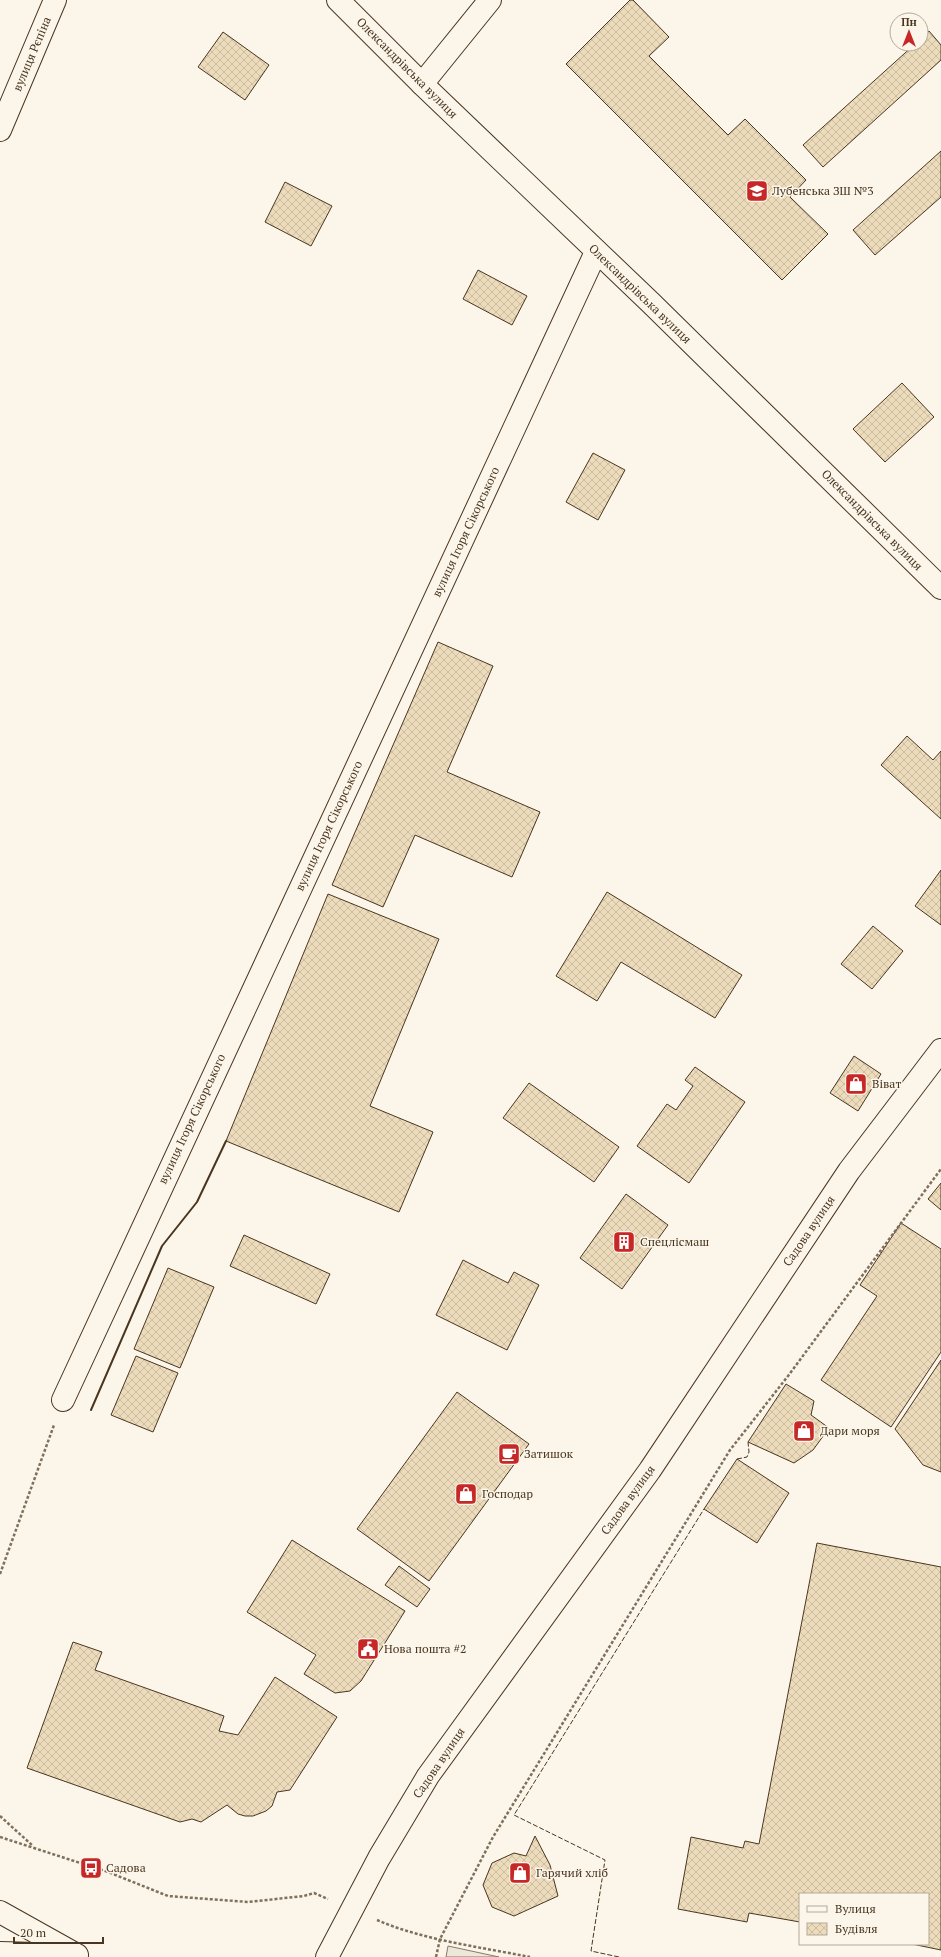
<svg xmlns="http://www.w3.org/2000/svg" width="941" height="1957" font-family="'PT Serif',serif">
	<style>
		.parking { fill: #ede7d9; stroke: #887966 }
		.building { fill: url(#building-cross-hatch); stroke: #4a3520 }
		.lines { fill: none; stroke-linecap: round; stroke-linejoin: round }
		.street-casing { stroke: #4a3520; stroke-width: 24 }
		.secondary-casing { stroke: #4a3520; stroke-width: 24 }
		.path { stroke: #7f6f5c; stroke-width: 2.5; stroke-dasharray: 3 2; stroke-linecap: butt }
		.street { stroke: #fbf6e9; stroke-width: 22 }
		.secondary { stroke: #fbf6e9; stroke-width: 22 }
		.fence { stroke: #4a3520; stroke-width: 1; stroke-dasharray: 5 2; stroke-linecap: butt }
		.wall { stroke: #4a3520; stroke-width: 2 }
		.labels { text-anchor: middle; stroke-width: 3; stroke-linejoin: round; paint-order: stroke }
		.street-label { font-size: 12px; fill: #4a3520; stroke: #fbf6e9 }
		.poi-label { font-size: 12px; fill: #4a3520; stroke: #fbf6e9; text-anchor: start }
	</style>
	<defs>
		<pattern id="building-cross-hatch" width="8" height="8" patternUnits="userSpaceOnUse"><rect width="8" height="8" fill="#ecdcbc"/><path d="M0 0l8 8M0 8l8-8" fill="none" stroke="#ccbda1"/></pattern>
	</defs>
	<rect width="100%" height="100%" fill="#fbf6e9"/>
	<!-- parking -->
	<polygon class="parking" points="448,1946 499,1957 446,1957"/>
	<!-- building -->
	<g class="building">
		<polygon points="630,0 633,0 669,37 649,56 728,135 745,119 806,180 790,197 828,234 782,280 566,64"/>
		<polygon points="929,31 941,45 941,60 823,167 803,145 915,44 921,44 921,38"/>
		<polygon points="223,32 269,65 245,100 198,67"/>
		<polygon points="941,151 941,197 875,255 853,230"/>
		<polygon points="285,182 332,206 311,246 265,222"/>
		<polygon points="478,270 527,296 512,325 463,299"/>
		<polygon points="902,383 934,417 885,462 853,429"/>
		<polygon points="593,453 625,470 598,520 566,502"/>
		<polygon points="438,642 493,666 447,772 540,812 512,877 415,835 383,907 332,885"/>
		<polygon points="907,736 933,760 941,751 941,819 881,765"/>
		<polygon points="941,870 941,925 915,906"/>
		<polygon points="607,892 742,975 715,1018 621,962 597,1001 556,976"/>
		<polygon points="328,894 439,939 370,1106 433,1132 399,1212 226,1141"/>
		<polygon points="873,926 903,951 872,989 841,964"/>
		<polygon points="854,1056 881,1074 858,1111 830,1093"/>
		<polygon points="695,1067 745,1102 689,1183 637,1146 667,1104 676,1110 693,1086 685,1080"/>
		<polygon points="529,1083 619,1147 594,1182 503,1118"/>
		<polygon points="941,1183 941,1210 928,1199"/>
		<polygon points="626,1194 668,1225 622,1289 580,1258"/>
		<polygon points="901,1223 941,1249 941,1352 891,1427 821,1380 877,1296 860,1285"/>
		<polygon points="244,1235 330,1274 316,1304 230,1266"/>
		<polygon points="463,1260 508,1283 514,1272 539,1285 507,1350 436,1315"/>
		<polygon points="168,1268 214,1287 180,1368 134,1349"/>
		<polygon points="136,1356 178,1373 153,1432 111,1415"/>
		<polygon points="941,1360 941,1472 923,1465 895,1429"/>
		<polygon points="786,1384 814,1401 811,1415 829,1428 813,1450 794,1463 748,1442"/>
		<polygon points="457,1392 529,1444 429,1581 357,1529"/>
		<polygon points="737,1459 789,1493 757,1543 704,1509"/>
		<polygon points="292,1540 405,1611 361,1681 350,1691 335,1693 304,1674 316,1655 247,1612"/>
		<polygon points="817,1543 941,1567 941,1950 912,1944 928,1944 928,1894 800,1894 800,1922 749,1913 747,1922 678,1909 691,1837 743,1848 745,1841 759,1844"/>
		<polygon points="399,1566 430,1589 417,1607 385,1585"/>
		<polygon points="73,1642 102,1652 95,1670 224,1716 219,1731 238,1735 275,1677 337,1717 290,1790 277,1792 272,1806 266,1811 253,1816 245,1816 238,1814 227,1805 201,1822 192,1819 180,1822 27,1768"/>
		<polygon points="535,1836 550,1865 558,1896 514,1916 492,1907 483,1885 492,1863 514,1853 526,1856"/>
	</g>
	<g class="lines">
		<!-- street casing -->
		<g class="street-casing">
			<g id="street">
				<polyline points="422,84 490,0"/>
				<polyline points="0,130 55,0"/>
				<polyline points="63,1400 596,252"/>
			</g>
		</g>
		<!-- secondary casing -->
		<g class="secondary-casing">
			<g id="secondary">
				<polyline points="338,0 422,84 651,303 941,588"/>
				<polyline points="0,1912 77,1955"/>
				<polyline points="0,1953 73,1955"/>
				<polyline points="327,1957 379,1858 428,1776 650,1470 849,1171 941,1050"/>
			</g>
		</g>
		<!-- path -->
		<g class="path">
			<polyline points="0,1574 54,1425"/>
			<polyline points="0,1816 33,1846"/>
			<polyline points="0,1837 108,1872 168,1896 248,1902 304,1896 314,1893 328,1899"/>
			<path d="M377 1920C423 1940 480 1947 530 1957"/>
			<polyline points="436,1957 440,1939 493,1837 730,1450 788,1376 941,1169"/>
		</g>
		<!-- street -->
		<use href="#street" class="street"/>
		<!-- secondary -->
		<use href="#secondary" class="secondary"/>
		<!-- fence -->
		<g class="fence">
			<polyline points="737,1459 747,1457 749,1452 748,1442"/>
			<polyline points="619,1957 591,1951 605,1860 514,1815 704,1509"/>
		</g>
		<!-- wall -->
		<polyline class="wall" points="91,1410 162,1246 197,1202 226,1141"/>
	</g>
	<!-- icons -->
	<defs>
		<g id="school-square" transform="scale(1.15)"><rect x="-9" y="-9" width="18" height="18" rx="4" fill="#c62828" stroke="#fbf6e9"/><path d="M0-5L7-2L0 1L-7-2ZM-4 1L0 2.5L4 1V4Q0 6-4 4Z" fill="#fff"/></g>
		<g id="shop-square" transform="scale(1.15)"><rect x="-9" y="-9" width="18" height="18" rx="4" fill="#c62828" stroke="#fbf6e9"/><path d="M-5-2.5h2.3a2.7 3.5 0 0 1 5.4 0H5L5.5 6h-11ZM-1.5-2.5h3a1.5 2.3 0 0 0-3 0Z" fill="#fff"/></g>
		<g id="building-square" transform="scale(1.15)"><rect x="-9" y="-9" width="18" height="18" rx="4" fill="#c62828" stroke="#fbf6e9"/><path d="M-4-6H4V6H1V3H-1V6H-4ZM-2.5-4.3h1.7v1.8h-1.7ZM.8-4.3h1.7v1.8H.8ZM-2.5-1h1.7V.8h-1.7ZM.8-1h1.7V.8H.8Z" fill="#fff"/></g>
		<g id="cafe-square" transform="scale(1.15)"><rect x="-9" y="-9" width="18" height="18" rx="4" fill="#c62828" stroke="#fbf6e9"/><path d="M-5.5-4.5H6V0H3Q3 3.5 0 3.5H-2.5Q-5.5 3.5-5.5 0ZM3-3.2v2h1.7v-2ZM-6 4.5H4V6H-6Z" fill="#fff"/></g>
		<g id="civic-square" transform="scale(1.15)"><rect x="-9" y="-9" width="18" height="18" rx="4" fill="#c62828" stroke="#fbf6e9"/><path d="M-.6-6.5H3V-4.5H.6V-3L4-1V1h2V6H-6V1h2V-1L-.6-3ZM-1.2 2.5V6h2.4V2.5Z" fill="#fff"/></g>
		<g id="bus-square" transform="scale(1.15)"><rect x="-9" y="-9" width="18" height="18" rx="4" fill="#c62828" stroke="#fbf6e9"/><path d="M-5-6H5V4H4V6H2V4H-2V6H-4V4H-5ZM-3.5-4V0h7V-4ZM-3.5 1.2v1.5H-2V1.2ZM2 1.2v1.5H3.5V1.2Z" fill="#fff"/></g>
	</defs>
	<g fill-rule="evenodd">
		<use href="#school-square" x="757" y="191"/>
		<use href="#shop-square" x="856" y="1084"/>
		<use href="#building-square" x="624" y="1242"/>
		<use href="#shop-square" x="804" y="1431"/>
		<use href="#cafe-square" x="509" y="1454"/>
		<use href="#shop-square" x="466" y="1494"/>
		<use href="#civic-square" x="368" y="1649"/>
		<use href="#bus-square" x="91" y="1868"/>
		<use href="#shop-square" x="520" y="1873"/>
	</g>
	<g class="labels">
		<!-- street labels -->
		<g class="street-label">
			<text transform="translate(32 54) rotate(-67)" y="4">вулиця Рєпіна</text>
			<text transform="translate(407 68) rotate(45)" y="4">Олександрівська вулиця</text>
			<text transform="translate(640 294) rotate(44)" y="4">Олександрівська вулиця</text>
			<text transform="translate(872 520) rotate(45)" y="4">Олександрівська вулиця</text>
			<text transform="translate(466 532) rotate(-65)" y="4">вулиця Ігоря Сікорського</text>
			<text transform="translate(329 826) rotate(-65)" y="4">вулиця Ігоря Сікорського</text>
			<text transform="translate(192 1119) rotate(-65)" y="4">вулиця Ігоря Сікорського</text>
			<text transform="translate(809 1231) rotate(-56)" y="4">Садова вулиця</text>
			<text transform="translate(628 1500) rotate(-54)" y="4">Садова вулиця</text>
			<text transform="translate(439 1763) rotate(-56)" y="4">Садова вулиця</text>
		</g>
		<!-- poi labels -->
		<g class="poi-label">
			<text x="772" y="195">Лубенська ЗШ №3</text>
			<text x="872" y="1088">Віват</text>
			<text x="640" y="1246">Спецлісмаш</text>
			<text x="820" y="1435">Дари моря</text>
			<text x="524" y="1458">Затишок</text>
			<text x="482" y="1498">Господар</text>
			<text x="384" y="1653">Нова пошта #2</text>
			<text x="106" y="1872">Садова</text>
			<text x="536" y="1877">Гарячий хліб</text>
		</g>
	</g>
	<!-- legend -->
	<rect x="799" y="1893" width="130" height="52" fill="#fbf6e9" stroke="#b4a999"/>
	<rect x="807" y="1906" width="20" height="6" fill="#fbf6e9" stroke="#b4a999"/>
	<text x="835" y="1913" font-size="12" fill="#4a3520">Вулиця</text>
	<rect x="807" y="1923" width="20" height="12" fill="url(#building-cross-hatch)" stroke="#b4a999"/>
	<text x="835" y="1933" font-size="12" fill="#4a3520">Будівля</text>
	<!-- north arrow -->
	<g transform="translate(909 32)"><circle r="19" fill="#fbf6e9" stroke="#b4a999"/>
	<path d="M0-3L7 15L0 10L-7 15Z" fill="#c62828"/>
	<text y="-6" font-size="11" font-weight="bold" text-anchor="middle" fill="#4a3520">Пн</text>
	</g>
	<!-- scale -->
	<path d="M14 1937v6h89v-6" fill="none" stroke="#4a3520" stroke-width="2"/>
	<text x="20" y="1937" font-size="12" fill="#4a3520" stroke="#fbf6e9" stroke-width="3" paint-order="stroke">20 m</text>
</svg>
